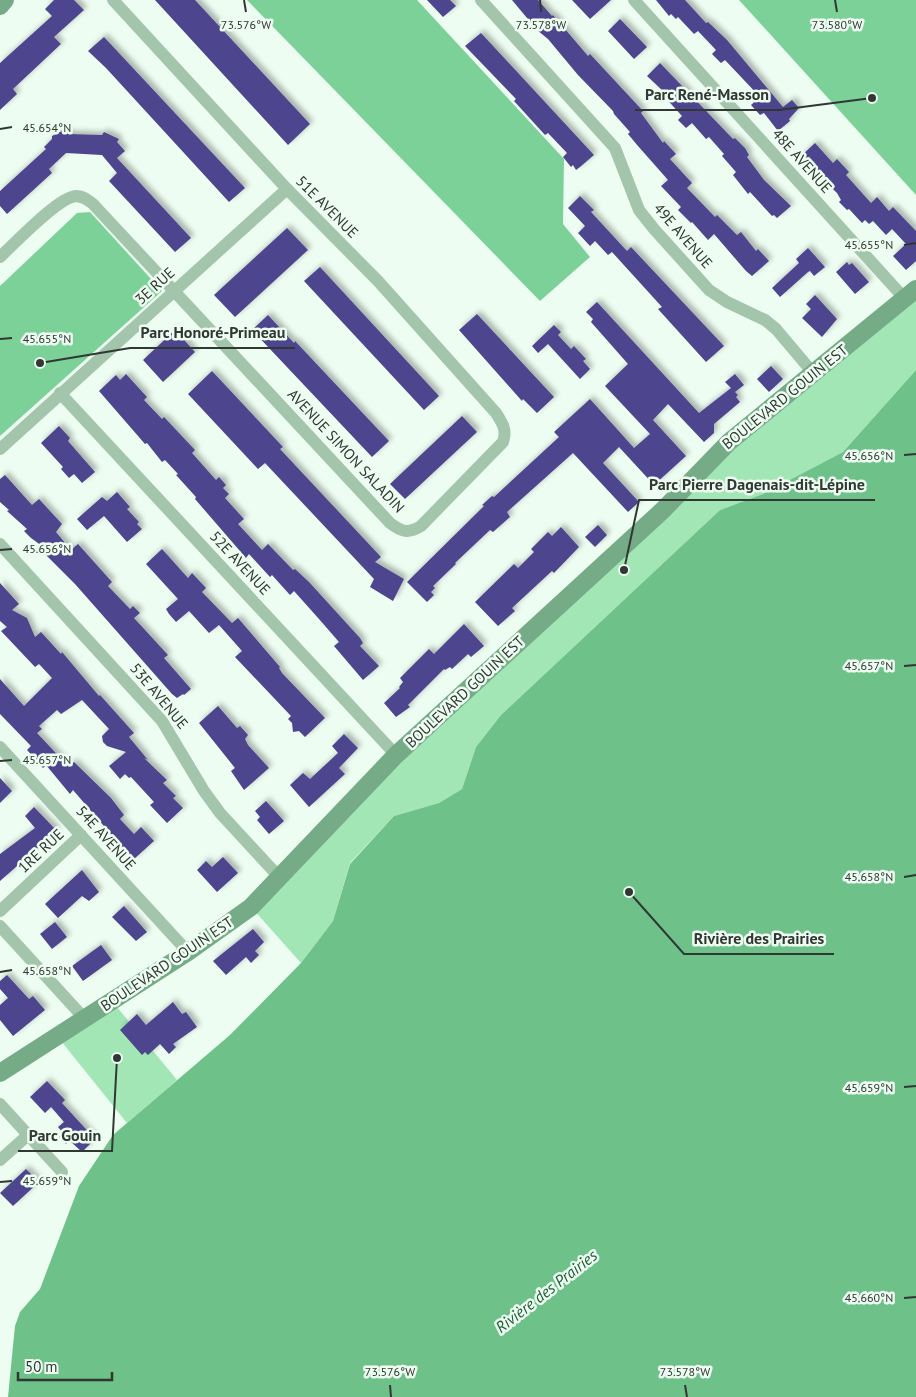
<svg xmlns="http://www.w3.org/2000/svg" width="916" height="1397" font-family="'PT Sans',sans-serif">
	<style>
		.green { fill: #a2e6b6 }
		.forest { fill: #7cd198 }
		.water { fill: #6dc189 }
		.building { fill: #4e448d; filter: url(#shadow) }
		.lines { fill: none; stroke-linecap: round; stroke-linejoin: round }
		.street { stroke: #a2c5ab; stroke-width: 12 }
		.secondary { stroke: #75ab86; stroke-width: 18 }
		.ticks { fill: none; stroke: #313732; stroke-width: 2 }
		.labels { text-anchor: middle; stroke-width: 5; stroke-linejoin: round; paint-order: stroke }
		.street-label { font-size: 15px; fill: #313732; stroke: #edfdf1 }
		.water-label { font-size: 16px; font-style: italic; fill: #1e5b36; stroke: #edfdf1 }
		.ticks-label { font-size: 12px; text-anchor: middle; fill: #313732; stroke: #edfdf1; stroke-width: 5; stroke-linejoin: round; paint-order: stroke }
		.leader { fill: none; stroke: #313732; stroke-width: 2 }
		.callout-dot { fill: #313732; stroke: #edfdf1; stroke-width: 2 }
		.callout-label { font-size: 16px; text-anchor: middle; font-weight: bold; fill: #313732; stroke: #edfdf1; stroke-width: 5; stroke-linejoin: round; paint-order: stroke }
	</style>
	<defs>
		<filter id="shadow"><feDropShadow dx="3.5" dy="-3.5" stdDeviation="2.5" flood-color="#0004"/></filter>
	</defs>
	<rect width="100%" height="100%" fill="#edfdf1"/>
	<!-- green -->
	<g class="green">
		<polygon points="916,289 916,370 843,452 763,494 720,510 501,715 476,747 462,789 439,803 394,816 350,863 333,921 301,963 251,907 729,442"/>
		<polygon points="112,1001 177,1080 127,1123 57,1036"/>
	</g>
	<!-- forest -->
	<g class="forest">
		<polygon points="247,0 417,0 564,159 563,224 590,257 540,301"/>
		<polygon points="739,0 916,0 916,195"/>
		<polygon points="90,212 162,291 0,436 0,286 77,213"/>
	</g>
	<!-- water -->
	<polygon class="water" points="916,370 916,1397 8,1397 15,1326 20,1312 40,1289 79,1186 113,1135 230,1035 301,963 333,921 350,864 394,816 439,803 462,789 476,747 501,715 720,510 763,494 843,452"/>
	<!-- building -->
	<g class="building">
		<polygon points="54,0 74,0 84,10 54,37 61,44 13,89 17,94 0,110 0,63 52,16 45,9"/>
		<polygon points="155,0 195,0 310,124 288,145"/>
		<polygon points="427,0 450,0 456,6 443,17"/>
		<polygon points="512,0 538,0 552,16 553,15 588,56 590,54 643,111 641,113 663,143 664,141 676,154 670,159 692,183 687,188 715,217 717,215 737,235 741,232 756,251 758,249 769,261 752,276 746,271 714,234 708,240 692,222 691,223 678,210 681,207 661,186 668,180 638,146 628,134 630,132 614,114 613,111 578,75 548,39 537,30"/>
		<polygon points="572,0 611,0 590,19"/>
		<polygon points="656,0 685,0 706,23 708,22 727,40 783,107 792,100 799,108 789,119 790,121 778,131 764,113 760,115 751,105 760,97 725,60 721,63 712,54 716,50 698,31 694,34 678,17 676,19 671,14 669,16"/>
		<polygon points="620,19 647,47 634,59 608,31"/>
		<polygon points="481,33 594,155 580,167 576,170 573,165 571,167 563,157 567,153 548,133 545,135 514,101 516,99 465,46"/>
		<polygon points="104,37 245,188 229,202 106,68 88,51"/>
		<polygon points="660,63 733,139 735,138 745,148 749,155 747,157 764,180 791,206 777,218 774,215 772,216 750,192 748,194 733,175 736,172 722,156 724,154 709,137 706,139 692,123 686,128 678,120 682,116 662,94 664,92 647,76"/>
		<polygon points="66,129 68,134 102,135 104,132 119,139 117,142 125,151 117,158 191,238 175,252 109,181 117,173 102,155 66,153 49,169 52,173 7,214 0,206 0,191 46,149 44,147 52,139 52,136"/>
		<polygon points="815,143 833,163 837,159 849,172 846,175 871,203 877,197 889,211 893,207 916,231 916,261 906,270 893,256 906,244 892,229 886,235 873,221 869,224 865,220 862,223 849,209 847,210 839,202 841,200 837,193 800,157"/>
		<polygon points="580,196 594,210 591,212 627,251 631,247 724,346 706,362 658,309 662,307 612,252 608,255 595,241 590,246 578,233 585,226 568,208"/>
		<polygon points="287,228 308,250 235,317 214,295"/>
		<polygon points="808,248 825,267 814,276 810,271 808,272 780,297 772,288 799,263 796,259"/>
		<polygon points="847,262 849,265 852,263 869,282 855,294 836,272"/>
		<polygon points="320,267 439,396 424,410 304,281"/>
		<polygon points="815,295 837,319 822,337 802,318 811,309 806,304"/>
		<polygon points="597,302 699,413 731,388 725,382 735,374 744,385 735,392 738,395 736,397 740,402 714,424 714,433 704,442 668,404 653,420 686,456 654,485 619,447 603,463 639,502 628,512 573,453 507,512 510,517 493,532 490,530 455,563 456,564 433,586 435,588 431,592 434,595 427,602 407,582 484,506 482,505 492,496 494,497 559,437 554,432 590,399 634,448 650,434 605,386 628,364 591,322 593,319 586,312"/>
		<polygon points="477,314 554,397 537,413 523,399 522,401 459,330"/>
		<polygon points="268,315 294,343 295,341 389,441 372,457 252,330"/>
		<polygon points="554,325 561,332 558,335 571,349 574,346 586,359 583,361 590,369 580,379 548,344 538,353 532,346"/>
		<polygon points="175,330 195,352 163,382 143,360"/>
		<polygon points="771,366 783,379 769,392 757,379"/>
		<polygon points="212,371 283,447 280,449 381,557 375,562 404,579 393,601 370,587 374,579 265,463 258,469 188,394"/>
		<polygon points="126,374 147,397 144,400 162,419 164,417 195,450 192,453 216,480 219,477 226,485 223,488 229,494 225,498 244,519 238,524 262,550 268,544 293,570 295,569 309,582 360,638 363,643 360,646 379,666 363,680 334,646 339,642 319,619 294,591 290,595 272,575 270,577 249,554 246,558 195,499 196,497 176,475 178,474 165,460 162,462 147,443 145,444 99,391 116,375 120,380"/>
		<polygon points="462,416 477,432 405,499 390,484"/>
		<polygon points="59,426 70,438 68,441 95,472 82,483 74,474 69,478 61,469 63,467 41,443"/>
		<polygon points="5,475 32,505 39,499 62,524 56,532 71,550 78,544 112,582 108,586 130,609 133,606 140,613 134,618 168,655 164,658 191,689 184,695 183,694 177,698 172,694 75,584 43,552 46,549 31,538 24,531 27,529 7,511 9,510 0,502 0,479"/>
		<polygon points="117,492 130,507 127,509 139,522 137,524 142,529 127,542 104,516 87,530 77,519 102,497 107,501"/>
		<polygon points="598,525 607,535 595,547 585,537"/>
		<polygon points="561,527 579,547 554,573 552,571 512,608 515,611 498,626 475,602 514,564 518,568 534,552 531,549 548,532 552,536"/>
		<polygon points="162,549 188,578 192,573 206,588 202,592 232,623 238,618 280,667 279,668 282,673 325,718 305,737 299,731 293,732 292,723 288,719 291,716 235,657 242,651 219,625 209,633 189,611 176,622 169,614 166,609 178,599 146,564"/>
		<polygon points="0,583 19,604 12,610 27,618 35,637 41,632 61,654 62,652 99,696 100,695 134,733 129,737 148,760 144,758 167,780 163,783 176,796 173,798 183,808 167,823 150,805 154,802 131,777 129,778 125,774 120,779 109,766 126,752 107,746 103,742 102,736 109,729 82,700 61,714 57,710 39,726 42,729 37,733 69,767 74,762 111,798 124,815 120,819 134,834 141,827 154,841 133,860 73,790 70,794 46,765 43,768 27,750 31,746 0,714 0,679 24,706 52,678 39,664 35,667 1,631 7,627 0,621"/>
		<polygon points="464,624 484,646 471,657 468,654 452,669 450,667 445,670 444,669 408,705 410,707 396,717 384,703 400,688 399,687 403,682 400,678 429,649 434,654"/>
		<polygon points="218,706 237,728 240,726 248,735 245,739 248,745 269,768 244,790 231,771 235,768 199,723"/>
		<polygon points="344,734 358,748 339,768 345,774 309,807 290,785 303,773 310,779 338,753 332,746"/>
		<polygon points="0,778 12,791 0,803"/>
		<polygon points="266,801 284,821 269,834 257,820 260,817 255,811"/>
		<polygon points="34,807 57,831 0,881 0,854 35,828 25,816"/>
		<polygon points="223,857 238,873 217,892 197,870 206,861 212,867"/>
		<polygon points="82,870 99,892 89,901 82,896 58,918 45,904"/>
		<polygon points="124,906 147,932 136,941 112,917"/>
		<polygon points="55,922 67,937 52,949 40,934"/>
		<polygon points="253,929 264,942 255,951 259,955 251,963 246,957 226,975 213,961"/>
		<polygon points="101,945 112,960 83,981 72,966"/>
		<polygon points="7,975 29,999 33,996 45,1010 13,1036 0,1020 0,1005 8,998 0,989 0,981"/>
		<polygon points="173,1002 182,1014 186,1012 197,1027 173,1044 176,1047 169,1054 160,1044 148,1055 145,1052 142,1055 120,1030 137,1014 146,1025"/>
		<polygon points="47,1081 65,1100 62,1103 95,1139 82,1152 70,1141 66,1144 59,1137 63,1133 58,1127 64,1122 51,1107 45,1113 30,1097"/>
		<polygon points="26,1169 39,1182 13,1206 0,1193"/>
	</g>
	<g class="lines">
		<!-- street -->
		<g class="street">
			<polyline points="481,0 615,148 639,210 654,229 709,290 727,302 765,320 776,329 814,374"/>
			<polyline points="634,0 905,299"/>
			<path d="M0 257C15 243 54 202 72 197 80 194 87 199 93 204L390 523C402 532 408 534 421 526L503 442C507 430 503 424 496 413L378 281 287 189 113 0"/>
			<polyline points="60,393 396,755"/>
			<polyline points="0,449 287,189"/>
			<polyline points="0,544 162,721 204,791 220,813 280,878"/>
			<polyline points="0,747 188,952"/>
			<polyline points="0,911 81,835"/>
			<polyline points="0,926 84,1018"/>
			<polyline points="0,1104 62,1172"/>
			<polyline points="0,1160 28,1135"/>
		</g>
		<!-- secondary -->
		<g class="secondary">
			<polyline points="0,6 5,0"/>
			<polyline points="0,1073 188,952 251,907 396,755 663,510 729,442 916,289"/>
		</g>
	</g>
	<!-- ticks -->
	<path class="ticks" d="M244 0 246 12M540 0 541 12M835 0 837 12M0 129 12 127M904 245 916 243M0 339 12 338M904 455 916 454M0 550 12 549M904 666 916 665M0 761 12 760M904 877 916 875M0 972 12 970M904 1087 916 1086M0 1182 12 1181M904 1298 916 1297M390 1385 391 1397M685 1385 687 1397"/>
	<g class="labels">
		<!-- street labels -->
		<g class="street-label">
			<text transform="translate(802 161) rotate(48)" y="5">48E AVENUE</text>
			<text transform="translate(327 207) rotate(45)" y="5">51E AVENUE</text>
			<text transform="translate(683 236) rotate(49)" y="5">49E AVENUE</text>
			<text transform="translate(155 286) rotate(-42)" y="5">3E RUE</text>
			<text transform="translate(785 397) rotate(-39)" y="5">BOULEVARD GOUIN EST</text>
			<text transform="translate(346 451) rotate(47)" y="5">AVENUE SIMON SALADIN</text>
			<text transform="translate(240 563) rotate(47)" y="5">52E AVENUE</text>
			<text transform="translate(465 692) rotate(-43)" y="5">BOULEVARD GOUIN EST</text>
			<text transform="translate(159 696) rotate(50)" y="5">53E AVENUE</text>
			<text transform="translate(106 838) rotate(48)" y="5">54E AVENUE</text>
			<text transform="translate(41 851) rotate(-43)" y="5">1RE RUE</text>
			<text transform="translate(167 964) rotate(-34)" y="5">BOULEVARD GOUIN EST</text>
		</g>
		<!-- water labels -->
		<g class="water-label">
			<text transform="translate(546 1291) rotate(-38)" y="6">Rivière des Prairies</text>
		</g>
	</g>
	<g class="ticks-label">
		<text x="246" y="29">73.576°W</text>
		<text x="541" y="29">73.578°W</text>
		<text x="837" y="29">73.580°W</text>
		<text x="47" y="132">45.654°N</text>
		<text x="869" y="249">45.655°N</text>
		<text x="47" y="343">45.655°N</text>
		<text x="869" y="460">45.656°N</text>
		<text x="47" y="553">45.656°N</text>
		<text x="869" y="670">45.657°N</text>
		<text x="47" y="764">45.657°N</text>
		<text x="869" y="881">45.658°N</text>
		<text x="47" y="975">45.658°N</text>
		<text x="869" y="1092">45.659°N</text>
		<text x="47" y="1185">45.659°N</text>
		<text x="869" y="1302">45.660°N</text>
		<text x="390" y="1376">73.576°W</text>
		<text x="685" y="1376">73.578°W</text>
	</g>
	<!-- callouts -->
	<path class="leader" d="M872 98L779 110H635M40 363L130 348H295M624 570L639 500H875M629 892L684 954H834M117 1058L112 1151H18"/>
	<g class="callout-dot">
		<circle cx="872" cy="98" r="5"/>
		<circle cx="40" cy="363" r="5"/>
		<circle cx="624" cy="570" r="5"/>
		<circle cx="629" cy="892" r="5"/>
		<circle cx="117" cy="1058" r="5"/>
	</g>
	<g class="callout-label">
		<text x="707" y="100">Parc René-Masson</text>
		<text x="213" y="338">Parc Honoré-Primeau</text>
		<text x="757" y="490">Parc Pierre Dagenais-dit-Lépine</text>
		<text x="759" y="944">Rivière des Prairies</text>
		<text x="65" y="1141">Parc Gouin</text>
	</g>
	<!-- scale -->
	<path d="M18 1372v8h94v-8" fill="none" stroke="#313732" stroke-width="2.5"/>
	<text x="25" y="1372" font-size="15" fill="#313732" stroke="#edfdf1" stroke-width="4" paint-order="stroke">50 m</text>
</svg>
